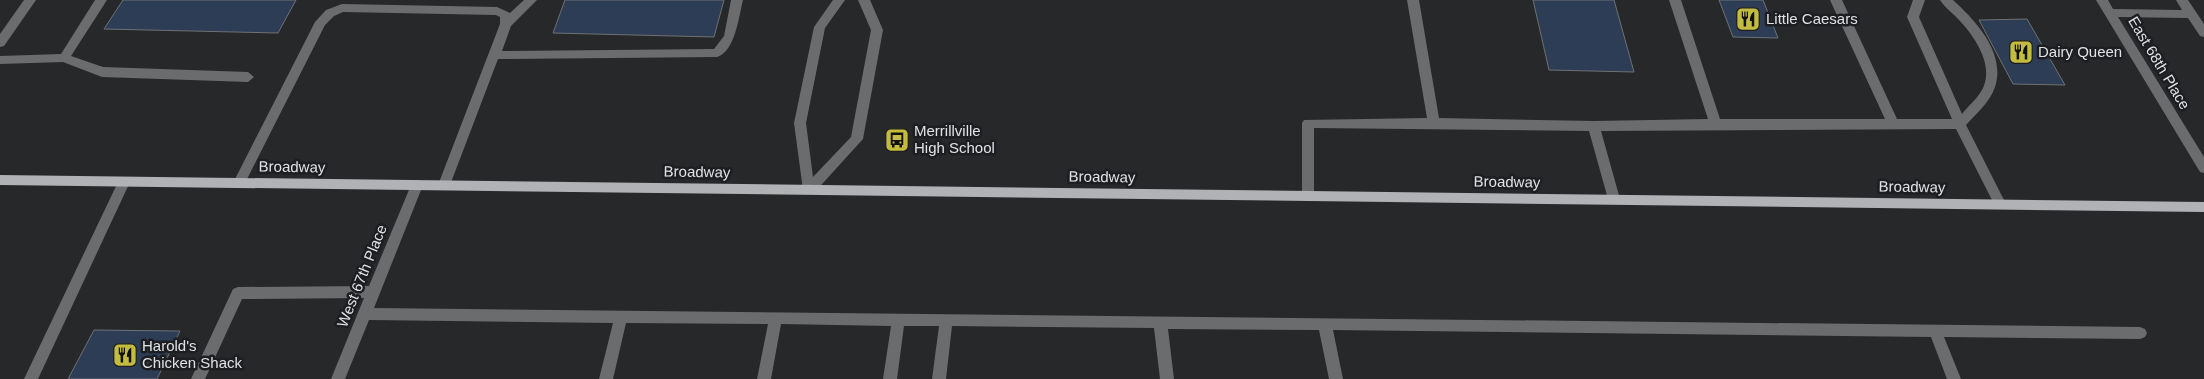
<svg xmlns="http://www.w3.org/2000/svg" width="2204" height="379" font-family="Helvetica,sans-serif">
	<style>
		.building { fill: #2d3d55; stroke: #6f7174 }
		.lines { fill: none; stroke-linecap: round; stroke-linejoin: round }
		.minor { fill: #6b6c6e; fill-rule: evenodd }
		.major { fill: #b0b2b5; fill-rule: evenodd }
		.labels { text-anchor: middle; stroke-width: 5; stroke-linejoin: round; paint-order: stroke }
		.poi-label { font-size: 15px; fill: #e0e1e3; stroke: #1c1e21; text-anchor: start }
		.street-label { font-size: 15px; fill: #e0e1e3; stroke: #1c1e21 }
	</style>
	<rect width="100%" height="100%" fill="#26282a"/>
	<!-- building -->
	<g class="building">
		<polygon points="123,0 296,0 278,33 104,29"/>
		<polygon points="565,0 724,0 714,37 553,33"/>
		<polygon points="1533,0 1614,0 1634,72 1549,70"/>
		<polygon points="1719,0 1763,0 1778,38 1733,37"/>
		<polygon points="2027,19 2065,85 2013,84 1979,20"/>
		<polygon points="94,330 180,331 157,379 68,379"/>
	</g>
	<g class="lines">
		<!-- minor -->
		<g class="minor">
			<polygon points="24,0 36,0 4,46 0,47 0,34"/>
			<polygon points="95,0 107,0 71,56 103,67 248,72 254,77 248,82 102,77 63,62 0,64 0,56 61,54"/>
			<path d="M524 0H537L511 26 502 51 714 49 724 36 731 0H743C739 16 735 52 717 57L498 59 450 185 448 189H440L438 185 500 24V17L496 15 343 12 334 16 325 25 243 187H235L233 183 315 22 326 10 342 4 497 7 510 13Z"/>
			<polygon points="833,0 845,0 825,28 806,123 813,177 851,137 871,30 858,0 870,0 883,30 863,139 813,194 805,194 803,190 794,123 814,27"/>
			<path d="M1407 0H1419L1439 118 1594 121 1708 119 1669 0H1681L1720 119H1885L1830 0H1842L1897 119H1952L1907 17 1913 0H1925L1919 17 1962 114C1968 106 1977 99 1982 90 1995 66 1975 37 1959 20 1953 13 1945 8 1940 0H1953C1976 21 2006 53 1995 87 1990 102 1976 114 1966 125L2006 204 2004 208H1996L1956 129 1601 131 1620 199 1618 203H1610L1608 199 1589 131 1314 128V196L1312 200H1304L1302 196V123L1304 120 1427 118Z"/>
			<polygon points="2096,0 2108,0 2113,9 2182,10 2176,0 2188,0 2204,24 2204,37 2200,36 2188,18 2118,17 2204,157 2204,173 2200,172"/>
			<polygon points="124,177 128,178 130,182 38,379 24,379 118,182 120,178"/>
			<polygon points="417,180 421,181 423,185 374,308 2140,327 2145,329 2147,333 2145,337 2140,339 1944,337 1961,379 1947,379 1931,337 1333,330 1343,379 1329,379 1319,330 1168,329 1174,379 1160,379 1154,328 952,326 946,379 932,379 939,326 904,326 897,379 883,379 891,326 781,324 771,379 757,379 768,324 626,323 613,379 599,379 613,323 369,320 345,379 331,379 364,298 242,299 205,379 191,379 233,289 238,287 369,286 411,185 413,181"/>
		</g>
		<!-- major -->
		<polygon class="major" points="0,175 2204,202 2204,212 0,185"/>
	</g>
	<!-- icons -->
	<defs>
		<g id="restaurant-square" transform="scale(1.25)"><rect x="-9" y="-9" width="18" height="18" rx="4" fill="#c4bc3e" stroke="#1c1e21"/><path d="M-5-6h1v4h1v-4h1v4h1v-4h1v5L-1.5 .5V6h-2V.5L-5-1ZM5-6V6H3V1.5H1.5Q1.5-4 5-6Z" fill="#111"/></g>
		<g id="bus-square" transform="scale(1.25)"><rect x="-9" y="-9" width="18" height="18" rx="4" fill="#c4bc3e" stroke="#1c1e21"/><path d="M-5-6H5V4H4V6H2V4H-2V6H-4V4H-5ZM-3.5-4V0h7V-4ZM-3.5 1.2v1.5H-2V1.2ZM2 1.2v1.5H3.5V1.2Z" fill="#111"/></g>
	</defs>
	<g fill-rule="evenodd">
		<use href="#restaurant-square" x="1748" y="19"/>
		<use href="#restaurant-square" x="2021" y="52"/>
		<use href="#bus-square" x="897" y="140"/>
		<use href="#restaurant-square" x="125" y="355"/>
	</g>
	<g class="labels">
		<!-- poi labels -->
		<g class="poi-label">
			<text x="1766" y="24">Little Caesars</text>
			<text x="2038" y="57">Dairy Queen</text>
			<text x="914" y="136">Merrillville<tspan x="914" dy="17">High School</tspan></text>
			<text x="142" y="351">Harold's<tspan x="142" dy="17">Chicken Shack</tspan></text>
		</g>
		<!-- street labels -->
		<g class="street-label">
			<text transform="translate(2159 63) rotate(59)" y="5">East 68th Place</text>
			<text transform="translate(292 167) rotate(1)" y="5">Broadway</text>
			<text transform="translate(697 172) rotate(1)" y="5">Broadway</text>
			<text transform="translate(1102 177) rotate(1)" y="5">Broadway</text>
			<text transform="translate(1507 182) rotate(1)" y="5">Broadway</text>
			<text transform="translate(1912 187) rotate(1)" y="5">Broadway</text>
			<text transform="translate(362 276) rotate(-68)" y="5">West 67th Place</text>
		</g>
	</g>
</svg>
